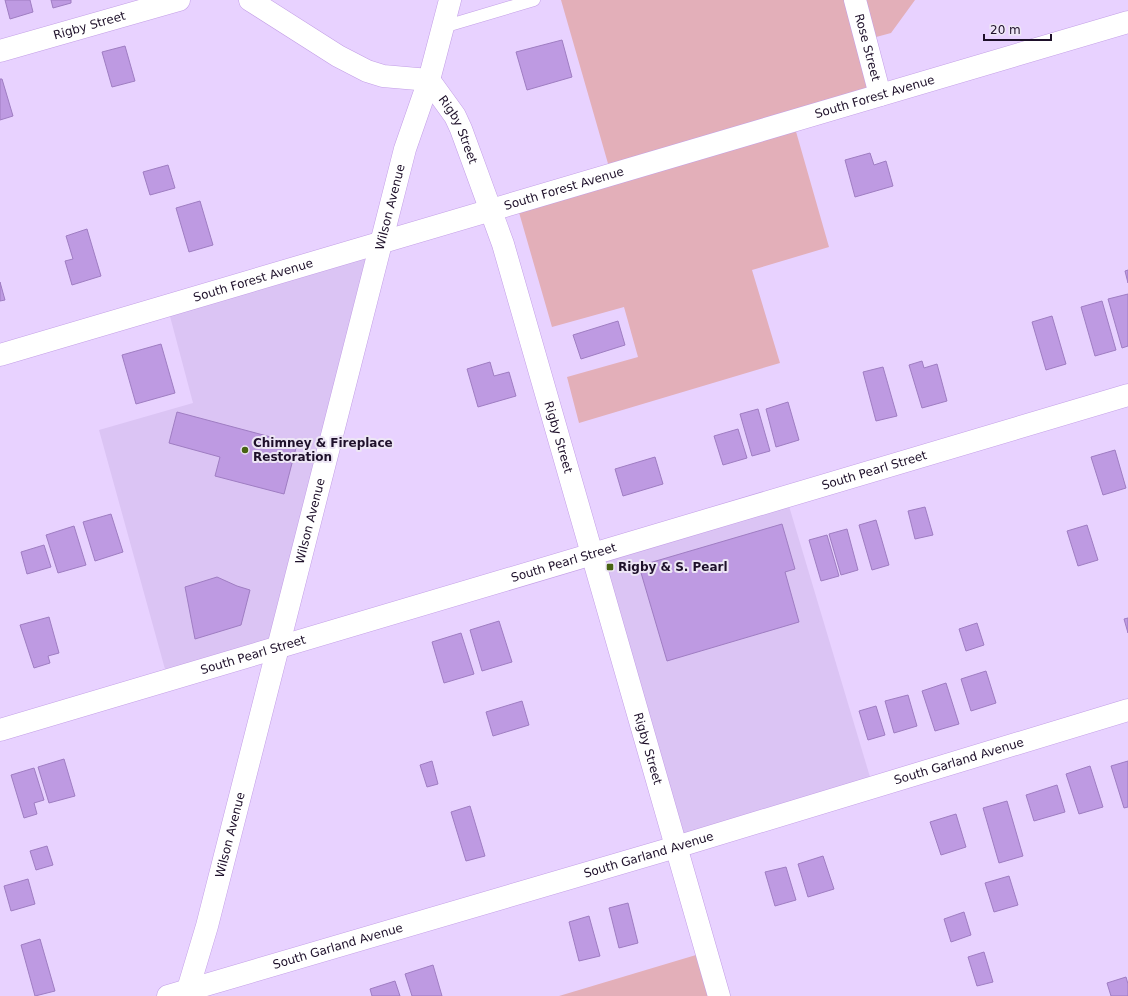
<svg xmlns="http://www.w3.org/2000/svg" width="1128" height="996" font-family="'DejaVu Sans',sans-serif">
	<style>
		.built { fill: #dbc4f4 }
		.green { fill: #e3afb9 }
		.building { fill: #be9ae2; stroke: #9f7dc2 }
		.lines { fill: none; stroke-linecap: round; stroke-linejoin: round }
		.lane-casing { stroke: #c29ee6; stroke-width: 13 }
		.street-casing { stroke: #c29ee6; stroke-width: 23 }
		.secondary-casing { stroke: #c29ee6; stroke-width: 23 }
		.lane { stroke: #fff; stroke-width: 12 }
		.street { stroke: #fff; stroke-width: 22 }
		.secondary { stroke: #fff; stroke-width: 22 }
		.poi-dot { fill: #486313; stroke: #ede6f5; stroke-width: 1.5 }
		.labels { text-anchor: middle; stroke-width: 4; stroke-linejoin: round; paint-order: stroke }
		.street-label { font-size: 12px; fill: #1e102a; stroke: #ede6f5 }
		.poi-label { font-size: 12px; font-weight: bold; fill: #1e102a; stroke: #ede6f5; text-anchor: start }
	</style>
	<rect width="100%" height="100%" fill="#e8d2ff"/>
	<!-- built -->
	<g class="built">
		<polygon points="382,241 278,647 168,680 99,430 193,403 167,305"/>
		<polygon points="786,496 873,787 676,847 592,553"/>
	</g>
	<!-- green -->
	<g class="green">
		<polygon points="561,0 915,0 891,33 865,40 880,95 793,121 829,247 752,270 780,363 579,423 567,377 638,357 624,307 552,327 516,202 611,174"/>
		<polygon points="706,952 719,996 559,996"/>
	</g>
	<!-- building -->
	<g class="building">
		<polygon points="5,0 30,0 33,12 10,19"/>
		<polygon points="51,0 71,0 71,3 53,8"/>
		<polygon points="562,40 572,77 527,90 516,52"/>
		<polygon points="125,46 135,81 112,87 102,52"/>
		<polygon points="0,79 2,79 13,116 0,120"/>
		<polygon points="870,153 874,165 886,161 893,186 855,197 845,160"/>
		<polygon points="168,165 175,188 150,195 143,172"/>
		<polygon points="200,201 213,245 189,252 176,208"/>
		<polygon points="87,229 101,276 72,285 65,261 73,259 66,236"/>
		<polygon points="1128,270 1128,283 1125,271"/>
		<polygon points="0,282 5,300 0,301"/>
		<polygon points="1128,294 1128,346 1122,348 1108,299"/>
		<polygon points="1102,301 1116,350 1095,356 1081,307"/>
		<polygon points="1052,316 1066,364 1046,370 1032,322"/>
		<polygon points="618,321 625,345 581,359 573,335"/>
		<polygon points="161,344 175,393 136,404 122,355"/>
		<polygon points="922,361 924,368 937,364 947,401 922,408 909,365"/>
		<polygon points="490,362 494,376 509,372 516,396 478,407 467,369"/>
		<polygon points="883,367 897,416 876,421 863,372"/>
		<polygon points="788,402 799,440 776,447 766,409"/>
		<polygon points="758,409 770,451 752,456 740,414"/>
		<polygon points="177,412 297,444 284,494 215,476 220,457 169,443"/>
		<polygon points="738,429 747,458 723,465 714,436"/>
		<polygon points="1115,450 1126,488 1103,495 1091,457"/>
		<polygon points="655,457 663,484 623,496 615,469"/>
		<polygon points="925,507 933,535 915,539 908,511"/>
		<polygon points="111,514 123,552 95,561 83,522"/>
		<polygon points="876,520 889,565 872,570 859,525"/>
		<polygon points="782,524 795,569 785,572 799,622 667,661 639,566"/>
		<polygon points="1087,525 1098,560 1078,566 1067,531"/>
		<polygon points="74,526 86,565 58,573 46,535"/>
		<polygon points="847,529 858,570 841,575 829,534"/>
		<polygon points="827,535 839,576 821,581 809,540"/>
		<polygon points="44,545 51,567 27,574 21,552"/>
		<polygon points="217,577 237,586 250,590 241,625 195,639 185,587"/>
		<polygon points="49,617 59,653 48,656 50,663 34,668 20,625"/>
		<polygon points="1128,618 1128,633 1124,619"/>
		<polygon points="499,621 512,662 482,671 470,630"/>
		<polygon points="977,623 984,645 966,651 959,629"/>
		<polygon points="461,633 474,674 444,683 432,642"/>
		<polygon points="986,671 996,703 971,711 961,679"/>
		<polygon points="946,683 959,724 935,731 922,691"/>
		<polygon points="908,695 917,726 894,733 885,701"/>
		<polygon points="522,701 529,725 493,736 486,712"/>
		<polygon points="876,706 885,735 868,740 859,711"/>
		<polygon points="64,759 75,796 49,803 38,767"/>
		<polygon points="432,761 438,784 427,787 420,765"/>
		<polygon points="1128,761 1128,807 1124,808 1111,766"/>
		<polygon points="1090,766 1103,807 1079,814 1066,774"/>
		<polygon points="34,768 44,800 34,803 37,814 24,818 11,775"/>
		<polygon points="1057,785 1065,812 1034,821 1026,795"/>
		<polygon points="1007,801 1023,856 999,863 983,808"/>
		<polygon points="470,806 485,856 466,861 451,812"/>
		<polygon points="956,814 966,847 941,855 930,822"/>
		<polygon points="47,846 53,865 36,870 30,851"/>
		<polygon points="823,856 834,889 808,897 798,864"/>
		<polygon points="786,867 796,900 775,906 765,872"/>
		<polygon points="1009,876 1018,905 994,912 985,883"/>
		<polygon points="28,879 35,904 11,911 4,886"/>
		<polygon points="628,903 638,943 619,948 609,908"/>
		<polygon points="964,912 971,935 951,942 944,919"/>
		<polygon points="589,916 600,956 579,961 569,922"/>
		<polygon points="40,939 55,991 35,996 21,945"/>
		<polygon points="984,952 993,982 977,986 968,957"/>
		<polygon points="433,965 442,996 412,996 405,974"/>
		<polygon points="1126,977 1128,984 1128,996 1111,996 1107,983"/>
		<polygon points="395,981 400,996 372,996 370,989"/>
	</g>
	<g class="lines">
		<!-- lane casing -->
		<g class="lane-casing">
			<polyline id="lane" points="443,27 534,0"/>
		</g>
		<!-- street casing -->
		<g class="street-casing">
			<g id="street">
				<path id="s1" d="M250 0 338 56 367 71 383 76 429 80 455 116 461 129 503 244 719 996"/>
				<path id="s2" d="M855 0 880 95"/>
				<path id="s3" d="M0 51 179 0"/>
				<path id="s4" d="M0 355 1128 22"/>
				<path id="s5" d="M0 730 1128 395"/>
				<path id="s6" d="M168 996 676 847 1128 710"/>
			</g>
		</g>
		<!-- secondary casing -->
		<g class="secondary-casing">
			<g id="secondary">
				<path id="s7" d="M186 996 207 926 405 149 429 80 450 0"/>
			</g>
		</g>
		<!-- lane -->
		<use href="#lane" class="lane"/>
		<!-- street -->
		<use href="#street" class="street"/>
		<!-- secondary -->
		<use href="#secondary" class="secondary"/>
	</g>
	<!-- markers -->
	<g class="poi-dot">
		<circle cx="245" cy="450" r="4"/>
		<rect x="606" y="563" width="8" height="8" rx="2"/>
	</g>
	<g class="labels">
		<!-- street labels -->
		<g class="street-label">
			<text dy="4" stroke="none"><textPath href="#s3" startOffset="93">Rigby Street</textPath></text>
			<text dy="4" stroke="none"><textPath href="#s2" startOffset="49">Rose Street</textPath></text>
			<text dy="4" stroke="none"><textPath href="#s4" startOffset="912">South Forest Avenue</textPath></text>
			<text dy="4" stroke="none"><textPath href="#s1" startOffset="258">Rigby Street</textPath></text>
			<text dy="4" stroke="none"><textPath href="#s4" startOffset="588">South Forest Avenue</textPath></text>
			<text dy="4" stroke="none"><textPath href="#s7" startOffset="815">Wilson Avenue</textPath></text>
			<text dy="4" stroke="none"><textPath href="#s4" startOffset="264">South Forest Avenue</textPath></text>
			<text dy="4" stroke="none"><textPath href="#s1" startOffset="582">Rigby Street</textPath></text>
			<text dy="4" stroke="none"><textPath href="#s5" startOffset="912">South Pearl Street</textPath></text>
			<text dy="4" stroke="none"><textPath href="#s7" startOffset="491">Wilson Avenue</textPath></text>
			<text dy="4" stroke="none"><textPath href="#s5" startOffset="588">South Pearl Street</textPath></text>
			<text dy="4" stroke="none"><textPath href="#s5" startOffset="264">South Pearl Street</textPath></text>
			<text dy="4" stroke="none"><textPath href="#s1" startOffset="906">Rigby Street</textPath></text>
			<text dy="4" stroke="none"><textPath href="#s6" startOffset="825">South Garland Avenue</textPath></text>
			<text dy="4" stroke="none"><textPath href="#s7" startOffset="167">Wilson Avenue</textPath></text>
			<text dy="4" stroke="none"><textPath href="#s6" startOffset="501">South Garland Avenue</textPath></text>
			<text dy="4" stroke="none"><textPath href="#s6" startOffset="177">South Garland Avenue</textPath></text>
		</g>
		<!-- poi labels -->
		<g class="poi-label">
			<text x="253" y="447">Chimney &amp; Fireplace<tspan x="253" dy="14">Restoration</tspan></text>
			<text x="618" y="571">Rigby &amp; S. Pearl</text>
		</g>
	</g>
	<!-- scale -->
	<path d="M984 34v6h67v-6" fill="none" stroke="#1e102a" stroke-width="2"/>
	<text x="990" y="34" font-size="12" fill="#1e102a" stroke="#ede6f5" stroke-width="3" paint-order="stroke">20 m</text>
</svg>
